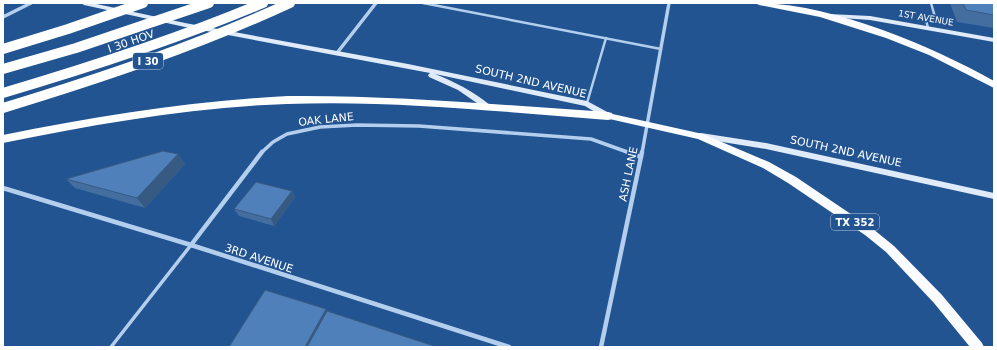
<svg xmlns="http://www.w3.org/2000/svg" width="997" height="350" font-family="'DejaVu Sans',sans-serif">
	<style>
		.lines { fill: none; stroke-linecap: round; stroke-linejoin: round }
		.service-far1 { stroke: #b4ceed; stroke-width: 2.5 }
		.service { stroke: #b4ceed; stroke-width: 3.5 }
		.minor-far1 { stroke: #b4ceed; stroke-width: 3.5 }
		.minor { stroke: #b4ceed; stroke-width: 4.5 }
		.secondary { fill: #e0ebfa; fill-rule: evenodd }
		.primary { fill: #fafcff; fill-rule: evenodd }
		.motorway { fill: #fff; fill-rule: evenodd }
		.motorway-bridge { stroke: #fff; stroke-width: 10 }
		.wall { fill: #446ea0 }
		.shaded-wall { fill: #375a82 }
		.building { fill: #4f80ba; stroke: #375a82 }
		.labels { text-anchor: middle; stroke-width: 3; stroke-linejoin: round; paint-order: stroke }
		.far-street-label { font-size: 9px; fill: #fff; stroke: #225492 }
		.shield { fill: #225492; stroke: #bdccde; stroke-width: 1 }
		.shield-label { font-size: 10px; font-weight: bold; fill: #fff }
		.street-label { font-size: 11px; fill: #fff; stroke: #225492 }
	</style>
	<rect width="100%" height="100%" fill="#225492"/>
	<g class="lines">
		<!-- service-far1 -->
		<g class="service-far1">
			<polyline points="423,3 661,49"/>
			<polyline points="928,28 926,20 935,17 931,3"/>
			<polyline points="587,103 606,38"/>
		</g>
		<!-- service -->
		<polyline class="service" points="111,347 191,245"/>
		<!-- minor-far1 -->
		<g class="minor-far1">
			<polyline points="3,17 31,3"/>
			<polyline points="337,53 376,3"/>
			<polyline points="261,153 273,142 287,134 320,127 357,125 419,126 591,139 630,153"/>
			<polyline points="642,153 669,3"/>
		</g>
		<!-- minor -->
		<g class="minor">
			<polyline points="627,152 641,157"/>
			<polyline points="3,188 191,245 509,347"/>
			<polyline points="191,245 262,152"/>
			<polyline points="601,347 642,152"/>
		</g>
		<!-- secondary -->
		<g class="secondary">
			<path d="M81 3H92L185 23 408 64 587 101 611 114 612 116 608 119 605 118 585 106 435 74C455 82 473 91 490 105L491 107 487 110 458 90 429 77 428 75 430 73 185 27 84 5Z"/>
			<polygon points="829,14 870,16 994,38 994,42 870,20 827,17 827,15"/>
			<polygon points="701,133 766,143 994,193 994,199 766,149 698,138 697,136 698,134"/>
		</g>
		<!-- primary -->
		<g class="primary">
			<path d="M755 3C830 3 929 45 994 81V88L929 55 886 38 820 17 759 5Z"/>
			<polygon points="608,113 703,134 769,162 796,177 873,229 894,246 942,295 982,343 984,347 970,347 934,303 886,252 865,235 788,183 763,168 698,139 605,118 603,116 605,114"/>
		</g>
		<!-- motorway -->
		<path class="motorway" d="M288 96C395 95 501 105 608 112L612 113 613 116 612 119 608 120C501 112 394 100 287 104 191 107 97 124 3 143V135C97 116 192 101 288 96Z"/>
		<!-- motorway-bridge -->
		<g class="motorway-bridge">
			<polyline points="3,49 68,29 143,3"/>
			<polyline points="3,69 76,48 209,3"/>
			<path d="M3 93C91 67 178 39 263 3"/>
			<path d="M3 108C101 78 197 46 290 3"/>
		</g>
	</g>
	<!-- wall -->
	<g class="wall">
		<polygon points="950,3 994,3 994,28 957,22"/>
		<polygon points="178,154 185,164 145,208 75,188 66,179"/>
		<polygon points="292,191 295,197 274,226 239,216 234,209"/>
	</g>
	<!-- shaded-wall -->
	<g class="shaded-wall">
		<polygon points="3,3 9,3 3,6"/>
		<polygon points="178,154 185,164 145,208 137,198"/>
		<polygon points="292,191 295,197 274,226 271,219"/>
		<polygon points="326,309 331,319 316,347 305,347"/>
	</g>
	<!-- building -->
	<g class="building">
		<polygon points="963,3 994,3 994,15 966,10"/>
		<polygon points="163,151 178,154 137,198 66,179"/>
		<polygon points="256,182 292,191 271,219 234,209"/>
		<polygon points="265,290 326,309 305,347 229,347"/>
		<polygon points="327,311 437,347 307,347"/>
	</g>
	<g class="labels">
		<!-- far-street labels -->
		<g class="far-street-label">
			<text transform="translate(926 18) rotate(10)" y="3">1ST AVENUE</text>
		</g>
		<!-- shield labels -->
		<g class="shield">
			<rect x="133" y="53" width="30" height="16" rx="3"/>
			<rect x="831" y="214" width="48" height="16" rx="3"/>
		</g>
		<g class="shield-label">
			<text x="148" y="65">I 30</text>
			<text x="855" y="226">TX 352</text>
		</g>
		<!-- street labels -->
		<g class="street-label">
			<text transform="translate(131 41) rotate(-19)" y="4">I 30 HOV</text>
			<text transform="translate(531 81) rotate(13)" y="4">SOUTH 2ND AVENUE</text>
			<text transform="translate(326 119) rotate(-6)" y="4">OAK LANE</text>
			<text transform="translate(846 151) rotate(12)" y="4">SOUTH 2ND AVENUE</text>
			<text transform="translate(628 174) rotate(-78)" y="4">ASH LANE</text>
			<text transform="translate(259 258) rotate(18)" y="4">3RD AVENUE</text>
		</g>
	</g>
	<!-- border -->
	<rect width="997" height="350" fill="none" stroke="#ffffff" stroke-width="8"/>
</svg>
